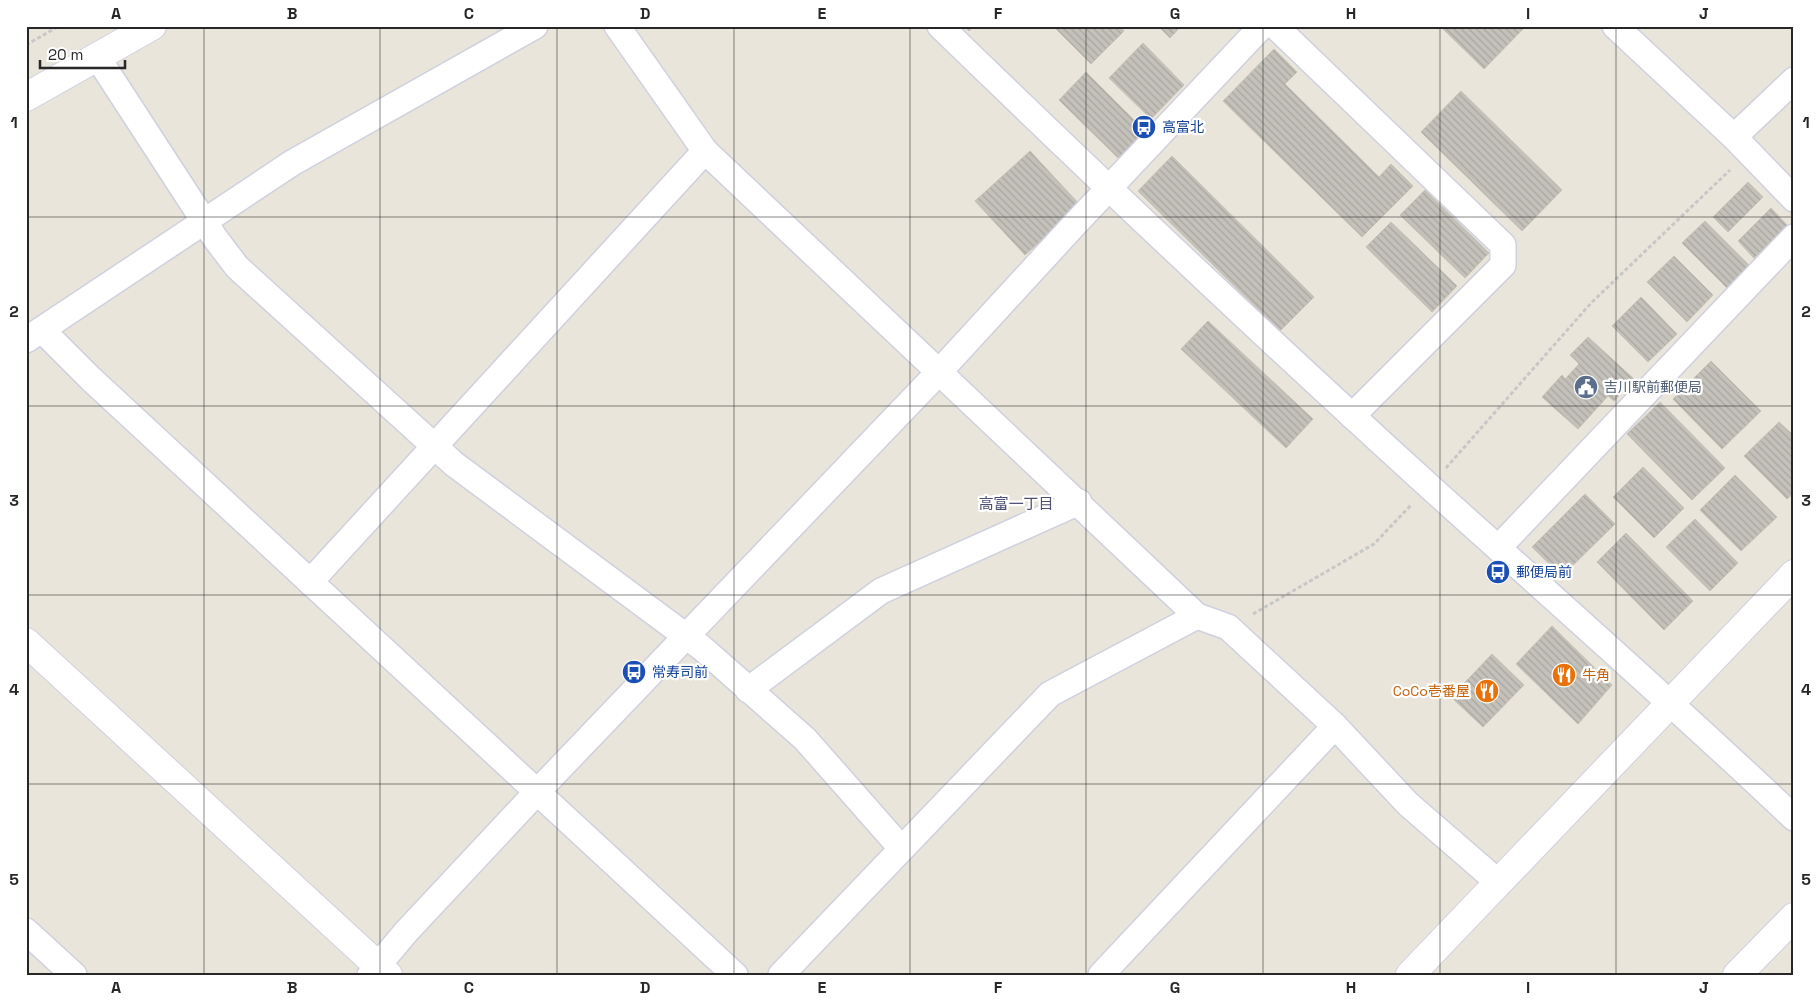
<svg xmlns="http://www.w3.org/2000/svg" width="1820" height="1001" font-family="'Space Grotesk','Noto Sans JP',sans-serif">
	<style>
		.building { fill: url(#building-back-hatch); stroke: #c4c0b4 }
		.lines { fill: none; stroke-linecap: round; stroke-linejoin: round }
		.minor-casing { stroke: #cfd0e0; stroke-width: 28 }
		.tertiary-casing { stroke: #cfd0e0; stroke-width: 30 }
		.path { stroke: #c7c7c7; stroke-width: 3; stroke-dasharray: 4 2.5; stroke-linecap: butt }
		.minor { stroke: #fff; stroke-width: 25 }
		.tertiary { stroke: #fff; stroke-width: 28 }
		.grid { fill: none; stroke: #272727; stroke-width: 1; stroke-opacity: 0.55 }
		.labels { text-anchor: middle; stroke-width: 4.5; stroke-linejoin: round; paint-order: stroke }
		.transit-label { font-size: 14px; fill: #164399; stroke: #fff; text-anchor: start }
		.service-label { font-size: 14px; fill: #4e5e75; stroke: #fff; text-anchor: start }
		.food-label { font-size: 14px; fill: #c56008; stroke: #fff; text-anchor: start }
		.neighbourhood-label { font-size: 15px; fill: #4c4e74; stroke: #fff }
		.neatline { fill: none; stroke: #272727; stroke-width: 2 }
		.grid-label { font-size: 16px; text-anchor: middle; font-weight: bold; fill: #272727 }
	</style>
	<defs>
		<pattern id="building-back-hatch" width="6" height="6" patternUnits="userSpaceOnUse" patternTransform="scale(1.25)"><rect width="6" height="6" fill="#c4c1ba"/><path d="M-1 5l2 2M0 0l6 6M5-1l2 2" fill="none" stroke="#a8a6a0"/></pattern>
	</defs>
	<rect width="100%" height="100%" fill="#e9e5da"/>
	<!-- building -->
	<g class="building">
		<polygon points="964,26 974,26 969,31"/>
		<polygon points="1053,26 1120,26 1124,31 1091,64"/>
		<polygon points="1158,26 1181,26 1170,38"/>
		<polygon points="1440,26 1526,26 1484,69"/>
		<polygon points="1143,43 1184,85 1151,119 1109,78"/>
		<polygon points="1274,49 1297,72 1285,84 1379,177 1391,164 1413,186 1362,237 1223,101"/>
		<polygon points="1086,72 1145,131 1118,158 1059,100"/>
		<polygon points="1461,91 1562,190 1522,231 1421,132"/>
		<polygon points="1030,151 1080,205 1025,255 975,201"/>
		<polygon points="1172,156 1314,297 1280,331 1138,191"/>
		<polygon points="1748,182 1763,197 1728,232 1713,217"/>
		<polygon points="1425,190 1489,253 1465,278 1400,215"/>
		<polygon points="1771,208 1787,225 1754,258 1738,241"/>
		<polygon points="1705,221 1749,265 1727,288 1682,243"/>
		<polygon points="1391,222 1457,286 1432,312 1366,247"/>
		<polygon points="1674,256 1713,295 1687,322 1647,282"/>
		<polygon points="1641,297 1677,334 1648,362 1612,326"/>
		<polygon points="1208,321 1313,419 1286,448 1181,349"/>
		<polygon points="1588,337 1634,379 1614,401 1608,396 1578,429 1542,397 1562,375 1565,379 1579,364 1570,355"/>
		<polygon points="1711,361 1761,411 1722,449 1673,399"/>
		<polygon points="1660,402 1725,468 1692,500 1627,434"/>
		<polygon points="1779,422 1794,436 1794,493 1787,499 1744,456"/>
		<polygon points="1643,467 1684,508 1654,538 1613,497"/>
		<polygon points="1735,475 1777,517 1741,551 1700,510"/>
		<polygon points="1585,494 1615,524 1562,576 1532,547"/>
		<polygon points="1695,519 1738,563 1710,591 1666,547"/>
		<polygon points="1626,533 1693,601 1664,630 1597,562"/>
		<polygon points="1552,626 1612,685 1578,724 1516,664"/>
		<polygon points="1492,654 1524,685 1483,727 1451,697"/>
	</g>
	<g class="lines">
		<!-- minor casing -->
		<g class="minor-casing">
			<g id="minor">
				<polyline points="617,26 705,151 1197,616 1228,627 1335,726 1408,804 1498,882"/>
				<path d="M940 26C1101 182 1264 336 1430 487 1552 597 1675 705 1794 818"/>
				<polyline points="1275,26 1503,245 1503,265 1352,416"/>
				<polyline points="1615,26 1734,137 1794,199"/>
				<polyline points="98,58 215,238 237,267 454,464 702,648 805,739 901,848"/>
				<polyline points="1734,137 1794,80"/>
				<polyline points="42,330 91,379 735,975"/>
				<polyline points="26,340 292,163 535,26"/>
				<polyline points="1498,548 1794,237"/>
				<polyline points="310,582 705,151"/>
				<polyline points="748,690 881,591 1079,502"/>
				<polyline points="26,931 74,975"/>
				<polyline points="370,975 406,932 537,792 939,372 1075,224 1262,26"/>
				<polyline points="781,975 1050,694 1197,616"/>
				<polyline points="1101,975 1335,726"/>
			</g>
		</g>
		<!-- tertiary casing -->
		<g class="tertiary-casing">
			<g id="tertiary">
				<polyline points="26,97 152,26"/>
				<polyline points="26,642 388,975"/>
				<polyline points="1410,975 1794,574"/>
				<polyline points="1737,975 1794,917"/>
			</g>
		</g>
		<!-- path -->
		<g class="path">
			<polyline points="26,45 59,26"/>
			<polyline points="1446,468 1591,303 1730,170"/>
			<polyline points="1253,614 1374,544 1411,505"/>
		</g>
		<!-- minor -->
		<use href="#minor" class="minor"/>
		<!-- tertiary -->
		<use href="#tertiary" class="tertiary"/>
	</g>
	<!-- grid -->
	<path class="grid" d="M204 26V975M380 26V975M557 26V975M734 26V975M910 26V975M1086 26V975M1263 26V975M1440 26V975M1616 26V975M26 217H1794M26 406H1794M26 595H1794M26 784H1794"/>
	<!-- icons -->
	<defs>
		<g id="bus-disc" transform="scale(1.25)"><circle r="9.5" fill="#1a4fb4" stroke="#fff"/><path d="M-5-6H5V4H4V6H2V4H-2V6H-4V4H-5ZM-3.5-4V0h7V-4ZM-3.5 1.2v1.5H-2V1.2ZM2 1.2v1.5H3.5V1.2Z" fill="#fff"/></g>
		<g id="civic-disc" transform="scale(1.25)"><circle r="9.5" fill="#5c6f8a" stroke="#fff"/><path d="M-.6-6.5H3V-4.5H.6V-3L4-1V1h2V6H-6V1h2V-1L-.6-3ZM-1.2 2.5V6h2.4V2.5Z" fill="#fff"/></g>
		<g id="restaurant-disc" transform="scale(1.25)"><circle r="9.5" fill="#e8710a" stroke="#fff"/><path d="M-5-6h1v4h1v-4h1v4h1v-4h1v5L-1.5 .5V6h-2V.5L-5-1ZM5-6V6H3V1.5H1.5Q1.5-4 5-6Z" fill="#fff"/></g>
	</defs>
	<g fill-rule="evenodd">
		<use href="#bus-disc" x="1144" y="127"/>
		<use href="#civic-disc" x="1586" y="387"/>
		<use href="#bus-disc" x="1498" y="572"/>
		<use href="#bus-disc" x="634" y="672"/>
		<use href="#restaurant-disc" x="1564" y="675"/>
		<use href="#restaurant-disc" x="1487" y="691"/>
	</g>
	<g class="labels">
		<!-- transit labels -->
		<g class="transit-label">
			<text x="1162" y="132">高富北</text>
			<text x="1516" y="577">郵便局前</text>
			<text x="652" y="677">常寿司前</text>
		</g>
		<!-- service labels -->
		<g class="service-label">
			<text x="1604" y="392">吉川駅前郵便局</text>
		</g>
		<!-- food labels -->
		<g class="food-label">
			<text x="1582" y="680">牛角</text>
			<text x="1470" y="696" text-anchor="end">CoCo壱番屋</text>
		</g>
		<!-- neighbourhood labels -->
		<g class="neighbourhood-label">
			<text x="1016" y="509">高富一丁目</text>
		</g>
	</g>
	<!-- border -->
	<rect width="1820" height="1001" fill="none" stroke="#ffffff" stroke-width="55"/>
	<!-- scale -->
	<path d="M40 60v8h85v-8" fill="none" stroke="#272727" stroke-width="2.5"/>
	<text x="48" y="60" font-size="15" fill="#272727" stroke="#ffffff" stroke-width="4" paint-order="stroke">20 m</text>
	<rect x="28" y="28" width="1764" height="946" class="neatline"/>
	<g class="grid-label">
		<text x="116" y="19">A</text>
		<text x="292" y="19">B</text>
		<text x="469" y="19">C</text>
		<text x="645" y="19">D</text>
		<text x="822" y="19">E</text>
		<text x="998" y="19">F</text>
		<text x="1175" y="19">G</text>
		<text x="1351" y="19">H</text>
		<text x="1528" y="19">I</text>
		<text x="1704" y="19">J</text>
		<text x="14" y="128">1</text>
		<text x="1806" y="128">1</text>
		<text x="14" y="317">2</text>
		<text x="1806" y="317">2</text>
		<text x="14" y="506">3</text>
		<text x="1806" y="506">3</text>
		<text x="14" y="695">4</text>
		<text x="1806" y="695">4</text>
		<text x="14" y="885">5</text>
		<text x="1806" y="885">5</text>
		<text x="116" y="993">A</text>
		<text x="292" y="993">B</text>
		<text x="469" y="993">C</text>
		<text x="645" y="993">D</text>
		<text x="822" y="993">E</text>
		<text x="998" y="993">F</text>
		<text x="1175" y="993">G</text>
		<text x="1351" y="993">H</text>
		<text x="1528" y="993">I</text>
		<text x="1704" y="993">J</text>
	</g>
</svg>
